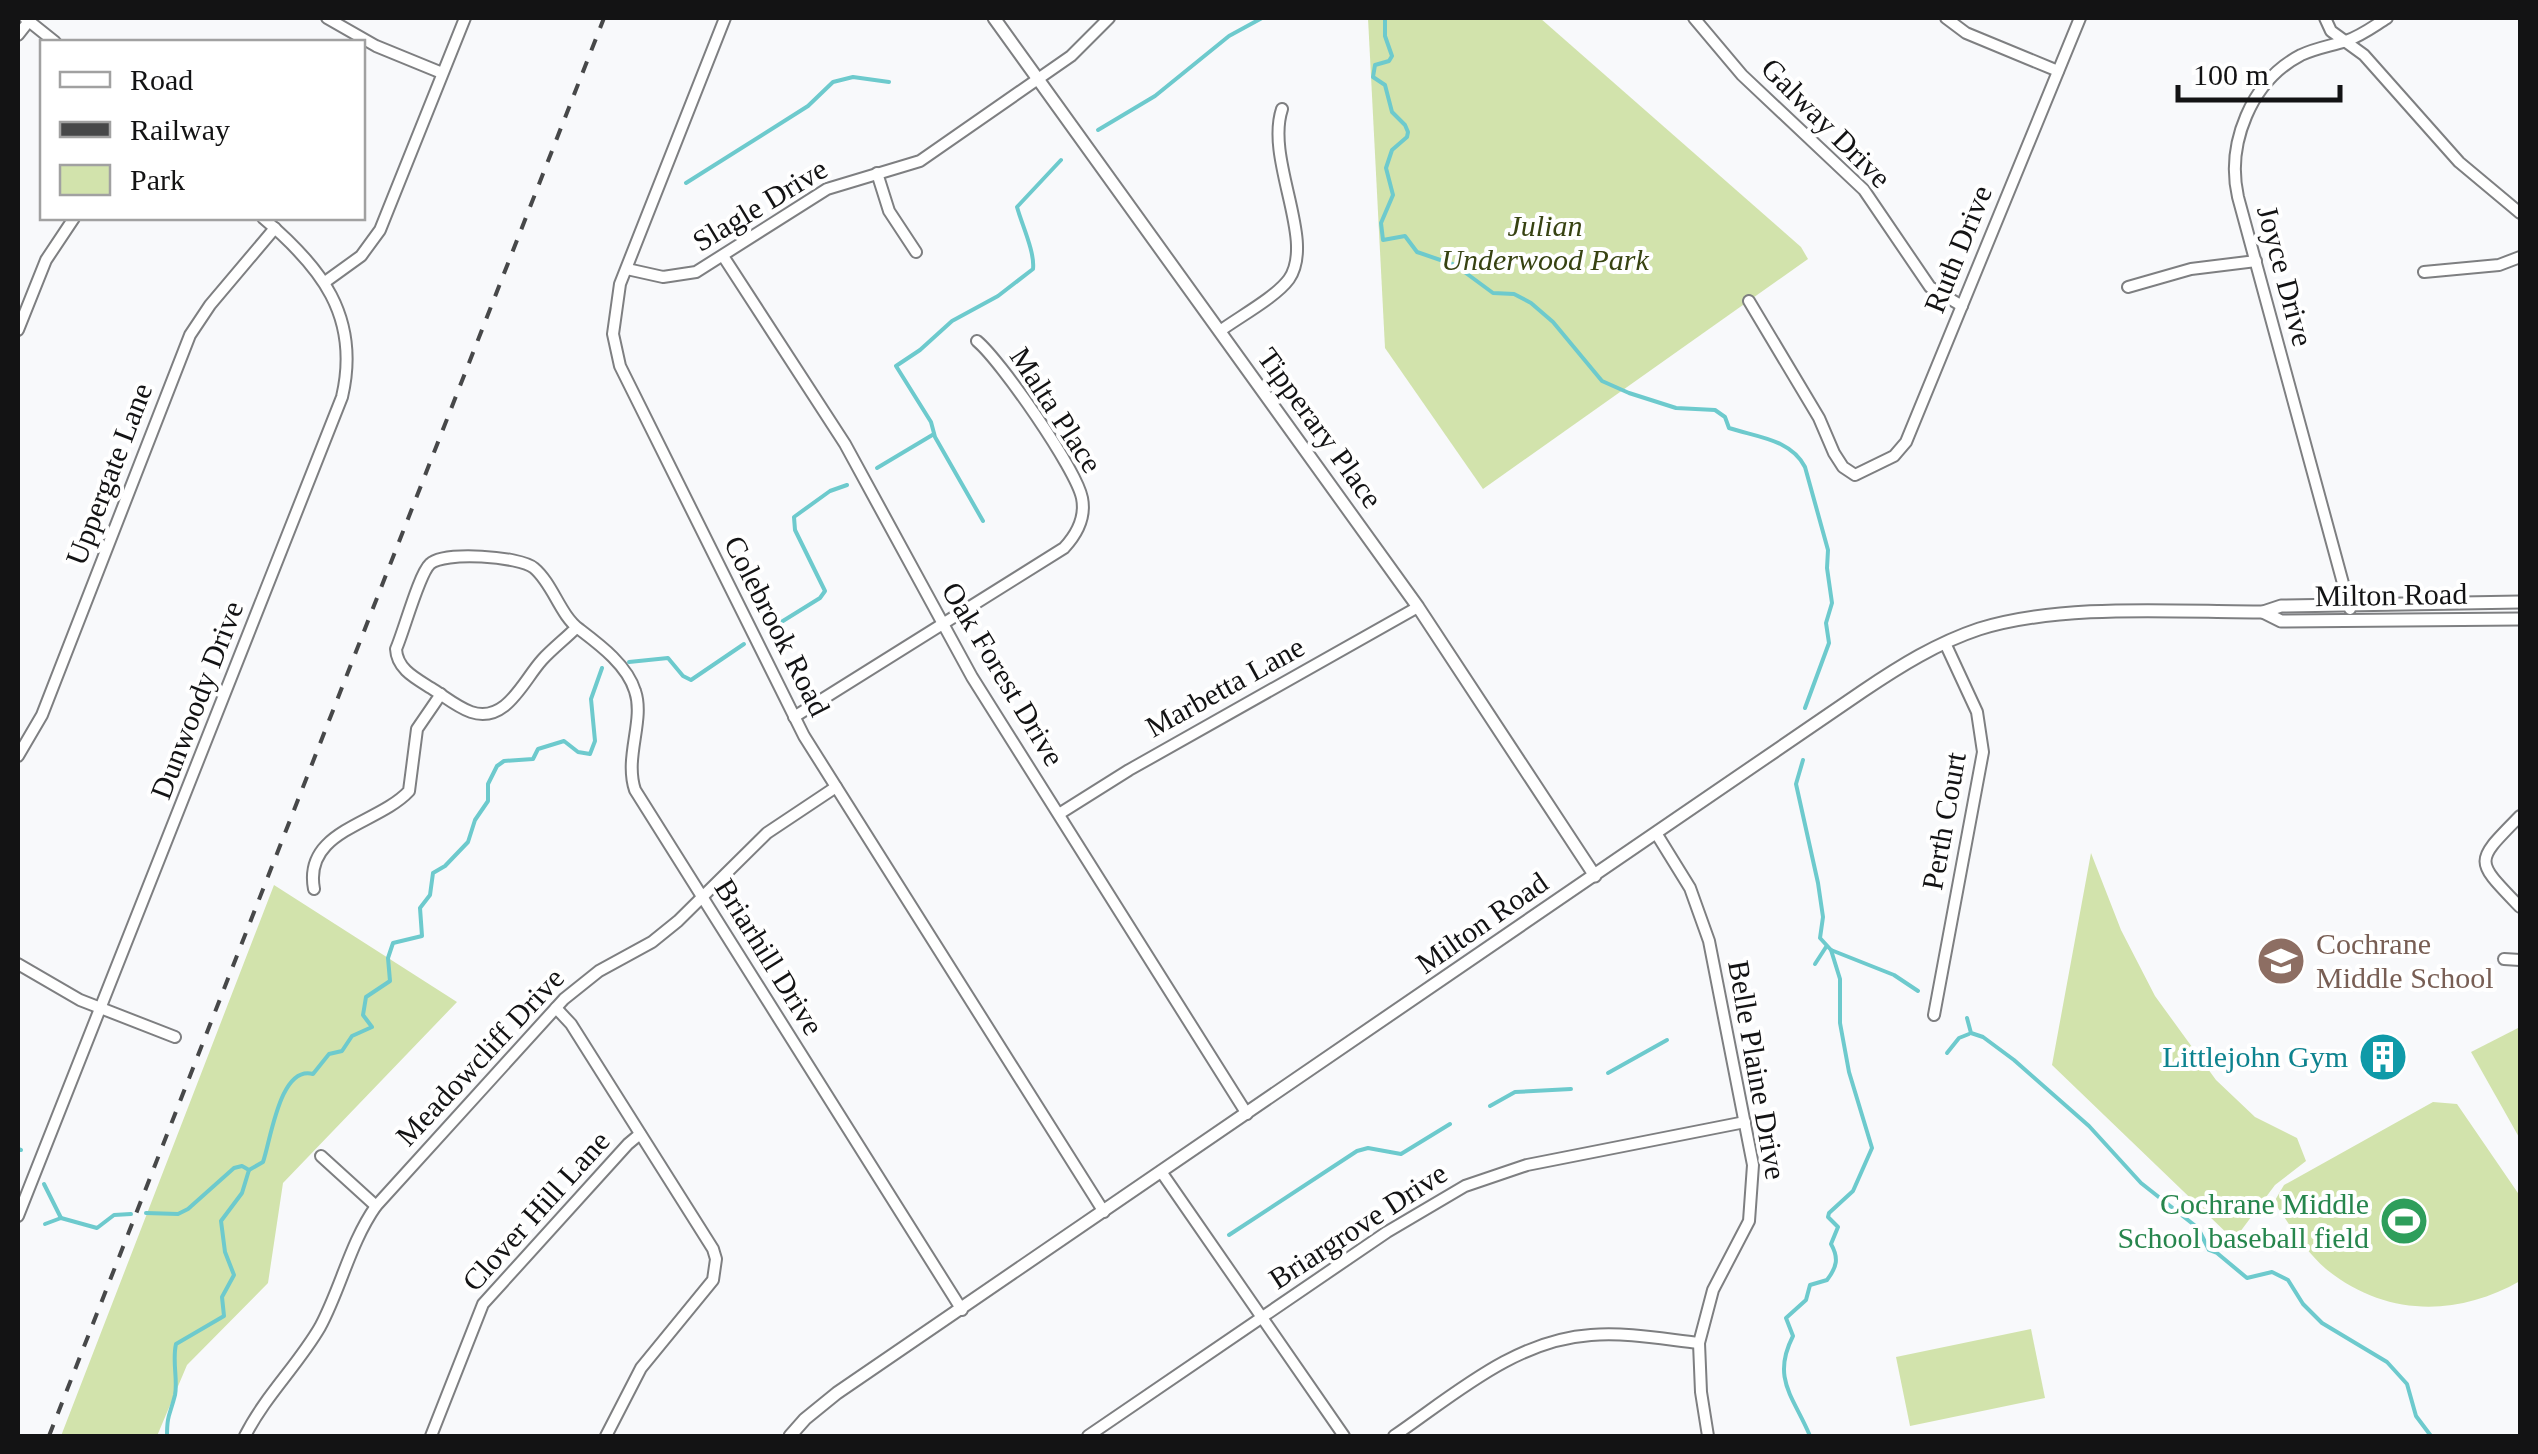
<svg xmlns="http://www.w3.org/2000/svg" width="2538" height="1454" font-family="'Times New Roman',serif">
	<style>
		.green { fill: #d2e3ac }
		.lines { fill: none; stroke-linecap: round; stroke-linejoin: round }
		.stream { stroke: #6dcacd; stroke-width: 4 }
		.minor-casing { stroke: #7e7f81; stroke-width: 14 }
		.tertiary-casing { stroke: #7e7f81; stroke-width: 15 }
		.minor { stroke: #fff; stroke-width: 10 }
		.tertiary { stroke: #fff; stroke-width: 11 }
		.rail { stroke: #474849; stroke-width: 4; stroke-dasharray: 12 12; stroke-linecap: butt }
		.labels { text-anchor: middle; stroke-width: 8; stroke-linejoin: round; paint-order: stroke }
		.street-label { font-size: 30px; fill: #131314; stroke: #fff }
		.park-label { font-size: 30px; font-style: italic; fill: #374212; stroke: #fff }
		.education-label { font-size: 30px; fill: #785e54; stroke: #fff; text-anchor: start }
		.culture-label { font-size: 30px; fill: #0d838f; stroke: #fff; text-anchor: end }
		.leisure-label { font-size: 30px; fill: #27864d; stroke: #fff; text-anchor: end }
	</style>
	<rect width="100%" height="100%" fill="#f8f9fb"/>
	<!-- green -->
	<g class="green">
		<polygon points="1368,18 1540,18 1801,247 1808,259 1483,489 1385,348"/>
		<polygon points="2091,853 2121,930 2155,996 2216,1080 2255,1117 2297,1138 2306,1161 2275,1185 2234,1240 2052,1065"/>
		<polygon points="274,885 457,1002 283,1183 268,1283 187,1365 157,1436 61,1436"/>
		<polygon points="2520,1027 2520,1139 2471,1052"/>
		<path d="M2433 1102 2457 1104 2520 1196V1281C2457 1317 2385 1317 2326 1269 2305 1251 2290 1225 2274 1202L2284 1185Z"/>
		<polygon points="2031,1329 2045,1398 1910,1426 1896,1357"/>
	</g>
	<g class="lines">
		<!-- stream -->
		<g class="stream">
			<path d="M1385 18V36L1392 56 1389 61 1375 65 1373 77 1385 85 1392 112 1405 125 1408 132 1407 137 1392 150 1386 168 1393 195 1381 223 1383 240 1405 236 1417 252 1455 265 1493 293 1514 294 1531 303 1553 322 1602 381 1629 393 1676 408 1715 410 1725 417 1729 428C1756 437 1791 439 1805 467L1828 550 1827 568 1832 603 1826 623 1829 643 1805 708"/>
			<polyline points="1098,130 1155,96 1229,36 1262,18"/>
			<polyline points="686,183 808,106 833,82 853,77 889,82"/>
			<polyline points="877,468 934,434"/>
			<path d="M983 521 935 437 931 422 896 366 920 350 952 321 998 296 1033 269C1035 252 1022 225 1017 207L1061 160"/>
			<polyline points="770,629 820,598 825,591 795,530 794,517 830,491 847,485"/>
			<polyline points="629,662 668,658 683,676 691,680 744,644"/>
			<polyline points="1803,760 1796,784 1818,883 1823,917 1820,938 1831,950 1894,975 1918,991"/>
			<polyline points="1815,964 1826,947"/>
			<polyline points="1967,1018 1971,1033 1983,1037 2014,1060 2089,1126 2141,1183 2198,1228 2209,1250 2217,1253 2247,1278 2272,1272 2288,1280 2303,1304 2322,1323 2387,1362 2407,1384 2416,1416 2431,1436"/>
			<polyline points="1947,1053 1959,1038 1969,1034"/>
			<polyline points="1608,1073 1667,1040"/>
			<polyline points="1490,1106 1515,1092 1571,1089"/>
			<polyline points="18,1149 21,1150"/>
			<polyline points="44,1184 61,1218"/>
			<path d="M146 1213 178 1214 188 1209 234 1168 242 1166 249 1170 263 1162C271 1139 280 1065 313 1074L329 1054 342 1051 352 1036 372 1027 363 1015 366 997 390 981 388 958 393 943 422 936 420 908 430 895 433 873 445 866 468 842 475 820 488 801V784L497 766 504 761 533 759 538 749 564 741 578 752 590 754 595 741 591 699 602 668"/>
			<polyline points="45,1224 61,1218 97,1228 114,1215 131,1214"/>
			<polyline points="1229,1235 1357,1151 1368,1148 1401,1154 1450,1124"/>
			<path d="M167 1436C167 1414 170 1415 175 1395 178 1380 172 1361 176 1344L224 1316 222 1297 234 1275 225 1252 221 1221 242 1193 249 1170"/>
			<path d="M1810 1436C1794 1397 1771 1379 1793 1336L1786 1318 1806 1300 1810 1285 1827 1280C1837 1267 1839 1258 1831 1244L1838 1227 1828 1217 1829 1213 1853 1191 1872 1148 1849 1072 1840 1023V979L1831 950"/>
		</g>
		<!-- minor casing -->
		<g class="minor-casing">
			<g id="minor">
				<polyline points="25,18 55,42"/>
				<polyline points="327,18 376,46 442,73"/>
				<polyline points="725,18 620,284 613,334 620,366 804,736 1104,1212"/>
				<polyline points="1694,18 1742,75 1864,190 1930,287 1962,306"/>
				<polyline points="1946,18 1966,33 2058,71"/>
				<polyline points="2325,18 2331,31 2364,55 2459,162 2520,213"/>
				<polyline points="18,35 29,21"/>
				<polyline points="877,173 889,211 916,252"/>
				<polyline points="723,256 845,444 972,677 1247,1114"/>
				<polyline points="627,269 663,277 696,272 827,189 920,161 1071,56 1109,18"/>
				<polyline points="2424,272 2499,265 2520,257"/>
				<polyline points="325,282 361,256 380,230 465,18"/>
				<polyline points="2128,287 2191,269 2256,261"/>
				<polyline points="1749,301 1819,418 1834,453 1843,467 1855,475 1894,456 1906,442 2080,18"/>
				<polyline points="18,330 46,260 74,218"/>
				<path d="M1220 331C1239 317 1276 297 1289 279 1316 240 1265 160 1282 109"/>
				<path d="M2350 609 2238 197C2226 144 2251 81 2301 55 2316 48 2330 46 2346 41 2361 36 2374 26 2387 18"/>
				<path d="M576 628C565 639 552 649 542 660 523 681 506 724 471 712 457 707 444 696 431 688 415 678 397 669 396 649 404 631 419 574 430 564 443 551 520 556 534 568 553 584 560 615 579 629 600 645 627 665 635 691 645 720 624 757 635 790L962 1310"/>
				<path d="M794 717 1064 548C1077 534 1086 518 1082 498 1076 469 1001 361 977 341"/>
				<polyline points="18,756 42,715 190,335 210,305 275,228"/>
				<polyline points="1059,814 1129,770 1418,607"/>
				<path d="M2520 816C2474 863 2474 859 2520 907"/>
				<polyline points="1656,833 1690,888 1709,941 1753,1165 1749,1221 1713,1290 1699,1343 1701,1392 1708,1436"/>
				<path d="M314 889C303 830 377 825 409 791L417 729 441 694"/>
				<polyline points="2504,959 2520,960"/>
				<polyline points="18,964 80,1000 175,1037"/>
				<polyline points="556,1008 571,1024 713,1249 716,1259 713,1280 641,1368 606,1436"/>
				<polyline points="1934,1015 1983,752 1977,712 1945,643"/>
				<polyline points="321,1156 376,1206"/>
				<polyline points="1162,1173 1344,1436"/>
				<path d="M18 1216 342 397C361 316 320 266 263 218"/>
				<path d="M245 1436C265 1396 298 1365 320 1327 341 1288 350 1243 376 1206L564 999 599 971 652 942 678 921 767 833 836 787"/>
				<polyline points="431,1436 483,1304 628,1144 640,1134"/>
				<polyline points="1088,1436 1387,1232 1465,1186 1527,1165 1745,1122"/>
				<path d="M1394 1436C1454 1395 1515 1340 1591 1335 1626 1332 1663 1339 1699 1343"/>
			</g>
		</g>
		<!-- tertiary casing -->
		<g class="tertiary-casing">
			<g id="tertiary">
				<polyline points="994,18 1418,607 1595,876"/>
				<polyline points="2263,612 2281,621 2520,619"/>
				<path d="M790 1436 805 1419 837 1393 1863 691C1900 666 1937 643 1979 629 2063 603 2175 612 2263 612L2281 606 2520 602"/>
			</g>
		</g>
		<!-- minor -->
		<use href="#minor" class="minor"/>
		<!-- tertiary -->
		<use href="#tertiary" class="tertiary"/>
		<!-- rail -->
		<polyline class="rail" points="49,1436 604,18"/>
	</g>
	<!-- icons -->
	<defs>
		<g id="school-disc" transform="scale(2.5)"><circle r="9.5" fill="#8d6e63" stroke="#fff"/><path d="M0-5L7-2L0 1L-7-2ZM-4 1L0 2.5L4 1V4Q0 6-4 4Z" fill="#fff"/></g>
		<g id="building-disc" transform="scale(2.5)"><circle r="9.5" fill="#0f9aa8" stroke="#fff"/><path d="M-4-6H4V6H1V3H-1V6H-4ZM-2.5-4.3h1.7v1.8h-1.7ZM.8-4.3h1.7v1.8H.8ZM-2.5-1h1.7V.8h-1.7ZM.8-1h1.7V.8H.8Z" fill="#fff"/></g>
		<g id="stadium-disc" transform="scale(2.5)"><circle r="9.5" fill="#2e9e5b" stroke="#fff"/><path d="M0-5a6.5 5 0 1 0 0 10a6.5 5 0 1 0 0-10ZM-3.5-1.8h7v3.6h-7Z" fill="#fff"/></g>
	</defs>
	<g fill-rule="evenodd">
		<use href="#school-disc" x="2281" y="961"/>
		<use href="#building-disc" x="2383" y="1057"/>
		<use href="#stadium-disc" x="2404" y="1221"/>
	</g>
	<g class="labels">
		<!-- street labels -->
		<g class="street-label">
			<text transform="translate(1826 123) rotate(45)" y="10">Galway Drive</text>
			<text transform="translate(760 205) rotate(-31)" y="10">Slagle Drive</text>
			<text transform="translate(1958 249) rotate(-68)" y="10">Ruth Drive</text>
			<text transform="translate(2285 276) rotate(75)" y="10">Joyce Drive</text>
			<text transform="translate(1056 410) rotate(57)" y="10">Malta Place</text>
			<text transform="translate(1320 428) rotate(54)" y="10">Tipperary Place</text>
			<text transform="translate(109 474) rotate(-69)" y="10">Uppergate Lane</text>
			<text transform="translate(2391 595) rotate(-1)" y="10">Milton Road</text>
			<text transform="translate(777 626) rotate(63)" y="10">Colebrook Road</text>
			<text transform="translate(1003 674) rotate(59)" y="10">Oak Forest Drive</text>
			<text transform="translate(1225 687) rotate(-29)" y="10">Marbetta Lane</text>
			<text transform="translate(197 700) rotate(-69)" y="10">Dunwoody Drive</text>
			<text transform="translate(1944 821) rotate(-80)" y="10">Perth Court</text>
			<text transform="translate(1482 923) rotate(-35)" y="10">Milton Road</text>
			<text transform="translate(769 957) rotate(58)" y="10">Briarhill Drive</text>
			<text transform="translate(480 1057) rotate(-47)" y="10">Meadowcliff Drive</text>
			<text transform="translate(1757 1070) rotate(80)" y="10">Belle Plaine Drive</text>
			<text transform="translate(536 1211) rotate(-48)" y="10">Clover Hill Lane</text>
			<text transform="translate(1358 1226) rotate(-33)" y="10">Briargrove Drive</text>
		</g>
		<!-- park labels -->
		<g class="park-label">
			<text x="1545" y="236">Julian<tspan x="1545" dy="34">Underwood Park</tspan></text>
		</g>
		<!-- education labels -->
		<g class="education-label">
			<text x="2316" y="954">Cochrane<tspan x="2316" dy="34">Middle School</tspan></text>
		</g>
		<!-- culture labels -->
		<g class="culture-label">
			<text x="2348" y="1067">Littlejohn Gym</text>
		</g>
		<!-- leisure labels -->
		<g class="leisure-label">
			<text x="2369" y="1214">Cochrane Middle<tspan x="2369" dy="34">School baseball field</tspan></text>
		</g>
	</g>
	<!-- border -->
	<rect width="2538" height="1454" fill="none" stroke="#131314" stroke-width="40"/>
	<!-- legend -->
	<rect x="40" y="40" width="325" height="180" fill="#ffffff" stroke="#a1a1a1" stroke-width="2.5"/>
	<rect x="60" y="72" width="50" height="15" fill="#ffffff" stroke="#a1a1a1" stroke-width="2.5"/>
	<text x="130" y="90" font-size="30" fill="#131314">Road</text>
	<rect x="60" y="122" width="50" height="15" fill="#474849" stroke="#a1a1a1" stroke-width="2.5"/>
	<text x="130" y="140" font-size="30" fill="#131314">Railway</text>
	<rect x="60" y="165" width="50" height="30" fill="#d2e3ac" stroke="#a1a1a1" stroke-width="2.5"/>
	<text x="130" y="190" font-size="30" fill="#131314">Park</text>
	<!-- scale -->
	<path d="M2178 85v15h162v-15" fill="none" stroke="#131314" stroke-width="5"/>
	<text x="2193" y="85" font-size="30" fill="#131314" stroke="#ffffff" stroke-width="8" paint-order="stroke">100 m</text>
</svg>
